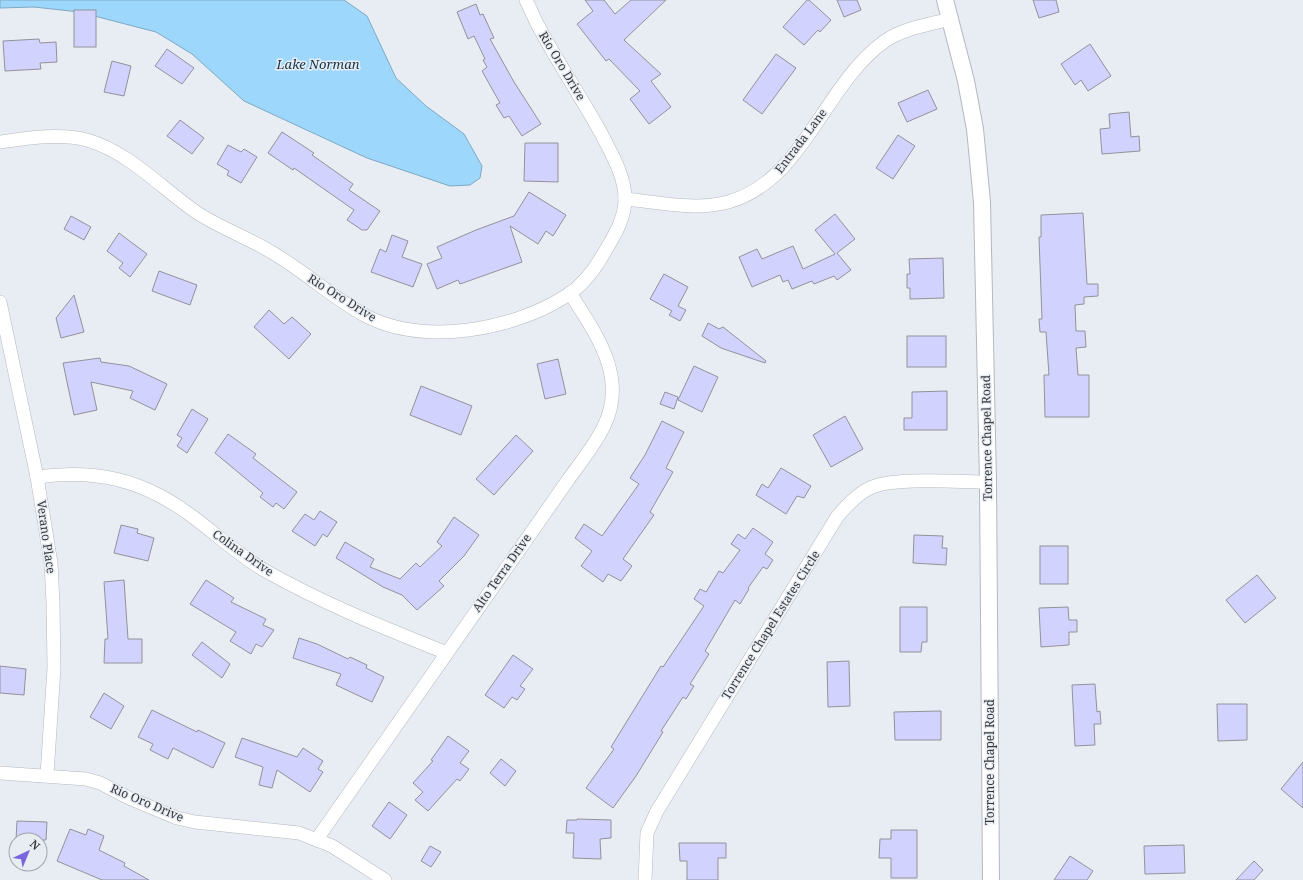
<svg xmlns="http://www.w3.org/2000/svg" width="1303" height="880" font-family="'Noto Serif',serif">
	<style>
		.water { fill: #9dd8fc; stroke: #7ea8c2 }
		.building { fill: #d1d2fd; stroke: #92929a }
		.lines { fill: none; stroke-linecap: round; stroke-linejoin: round }
		.minor-casing { stroke: #b4b8bf; stroke-width: 14 }
		.tertiary-casing { stroke: #b4b8bf; stroke-width: 18 }
		.minor { stroke: #fff; stroke-width: 13 }
		.tertiary { stroke: #fff; stroke-width: 16 }
		.labels { text-anchor: middle; stroke-width: 3; stroke-linejoin: round; paint-order: stroke }
		.street-label { font-size: 12px; fill: #36383a; stroke: #e8edf4 }
		.water-label { font-size: 13px; font-style: italic; fill: #113345; stroke: #e8edf4 }
	</style>
	<rect width="100%" height="100%" fill="#e8edf4"/>
	<!-- water -->
	<polygon class="water" points="0,0 344,0 367,16 396,78 426,106 464,134 482,166 480,178 470,185 450,186 367,158 244,101 192,54 156,32 79,12 34,7 0,8"/>
	<!-- building -->
	<g class="building">
		<polygon points="585,0 604,0 615,14 631,0 666,0 624,40 661,74 651,81 671,107 649,124 630,99 640,91 609,59 606,61 577,24 593,11"/>
		<polygon points="807,0 809,0 831,20 820,32 818,30 804,45 783,27"/>
		<polygon points="837,0 857,0 861,10 844,17"/>
		<polygon points="1033,0 1056,0 1059,12 1039,18"/>
		<polygon points="476,4 480,15 483,14 494,38 490,39 514,82 541,124 522,136 509,116 504,118 496,105 500,103 482,71 487,67 483,60 485,59 474,36 468,39 457,12"/>
		<rect x="74" y="10" width="22" height="37"/>
		<polygon points="39,39 40,43 56,42 57,62 40,63 41,69 5,71 3,41"/>
		<polygon points="1090,44 1111,76 1088,91 1081,80 1075,85 1061,64"/>
		<polygon points="167,49 194,68 182,84 155,66"/>
		<polygon points="776,54 796,68 762,114 743,100"/>
		<polygon points="112,61 131,66 124,96 104,92"/>
		<polygon points="928,90 937,109 907,122 898,103"/>
		<polygon points="1129,112 1131,137 1139,136 1140,151 1102,154 1100,129 1110,128 1109,114"/>
		<polygon points="180,120 204,138 192,154 167,136"/>
		<polygon points="282,132 314,153 312,155 353,184 349,190 380,211 367,230 362,230 347,220 354,210 294,168 293,170 268,153"/>
		<polygon points="898,135 915,146 893,179 876,168"/>
		<polygon points="525,143 558,143 558,182 524,181"/>
		<polygon points="228,145 241,152 244,149 257,157 241,183 227,175 229,171 217,164"/>
		<polygon points="529,192 566,215 553,236 546,231 538,244 510,226 522,262 460,284 458,280 437,289 427,264 442,258 437,247 476,230 514,216"/>
		<polygon points="1083,213 1087,284 1098,284 1098,296 1084,297 1084,304 1075,305 1076,331 1085,331 1086,347 1076,348 1078,375 1089,375 1089,417 1045,417 1044,375 1049,375 1046,332 1040,332 1039,319 1042,319 1039,237 1041,237 1041,215"/>
		<polygon points="835,214 855,239 837,253 851,270 837,280 834,276 814,284 812,281 792,289 788,280 783,282 780,275 752,287 739,257 757,249 762,259 793,246 803,269 835,254 815,230"/>
		<polygon points="71,216 91,227 84,240 64,229"/>
		<polygon points="119,233 147,254 130,277 119,268 123,263 107,251"/>
		<polygon points="392,235 408,241 402,257 422,264 413,287 371,272 380,249 386,252"/>
		<polygon points="943,258 944,298 910,299 910,288 907,288 907,274 910,274 909,259"/>
		<polygon points="159,271 197,285 190,305 152,291"/>
		<polygon points="664,274 688,287 678,306 686,310 680,321 669,315 672,311 650,299"/>
		<polygon points="74,295 84,332 61,338 56,318"/>
		<polygon points="269,310 284,324 292,317 311,334 289,359 254,327"/>
		<polygon points="708,323 719,329 723,327 766,361 765,363 721,348 702,336"/>
		<rect x="907" y="336" width="39" height="31"/>
		<polygon points="100,358 101,362 129,366 167,384 155,410 130,398 133,391 91,382 97,410 74,415 63,363"/>
		<polygon points="558,359 566,394 545,399 537,364"/>
		<polygon points="694,366 718,377 702,412 678,400"/>
		<polygon points="421,386 472,406 461,435 410,415"/>
		<polygon points="947,391 947,430 904,430 904,418 912,418 912,392"/>
		<polygon points="665,392 678,397 674,409 660,404"/>
		<polygon points="192,409 208,419 187,453 177,446 182,438 177,435"/>
		<polygon points="845,416 863,449 831,467 813,435"/>
		<polygon points="662,421 684,432 666,468 673,472 650,512 654,515 623,559 632,566 621,581 608,574 603,582 581,566 592,551 575,538 584,524 602,536 639,484 630,478 645,455"/>
		<polygon points="228,434 256,454 253,458 297,492 284,509 276,503 273,507 260,497 263,493 215,453"/>
		<polygon points="516,435 533,451 494,495 476,479"/>
		<polygon points="781,468 811,486 804,498 797,496 786,514 756,495 762,484 768,488"/>
		<polygon points="320,511 337,522 327,537 323,534 315,546 292,531 305,514 314,520"/>
		<polygon points="454,517 479,535 464,556 439,581 444,586 417,610 402,595 383,587 336,558 345,542 374,559 370,567 400,579 416,563 420,567 442,546 437,542"/>
		<polygon points="121,525 138,529 137,533 154,538 148,561 114,553"/>
		<polygon points="753,528 773,542 765,554 773,560 767,569 763,567 748,588 749,589 740,604 735,600 705,651 709,654 690,684 694,686 686,699 683,697 661,731 663,732 636,776 613,808 586,788 614,749 611,747 661,666 663,667 704,606 694,599 700,589 706,592 719,571 723,573 740,550 731,544 738,534 745,539"/>
		<polygon points="914,535 943,536 942,548 947,548 946,565 913,563"/>
		<rect x="1040" y="546" width="28" height="38"/>
		<polygon points="1257,575 1276,598 1245,623 1226,600"/>
		<polygon points="124,580 128,639 142,639 142,663 104,663 105,639 108,639 104,582"/>
		<polygon points="206,580 234,598 231,602 266,619 263,625 274,630 262,647 256,644 251,654 230,641 236,632 190,604"/>
		<polygon points="900,607 927,607 927,642 922,642 921,652 900,652"/>
		<polygon points="1068,607 1069,620 1077,620 1077,632 1069,632 1069,645 1041,647 1039,608"/>
		<polygon points="299,638 317,644 348,659 350,657 367,665 366,668 384,677 372,702 336,685 341,674 293,658"/>
		<polygon points="202,642 230,664 222,678 192,655"/>
		<polygon points="513,655 533,669 520,686 525,689 517,700 512,697 504,708 485,695"/>
		<polygon points="849,661 850,706 828,707 827,662"/>
		<polygon points="0,666 26,669 24,695 0,693"/>
		<polygon points="1095,684 1097,712 1100,711 1101,724 1094,724 1095,745 1075,746 1072,685"/>
		<polygon points="104,693 124,706 111,729 90,717"/>
		<polygon points="1217,704 1247,704 1247,740 1218,741"/>
		<polygon points="152,710 197,732 198,730 225,743 213,768 173,748 168,759 150,750 153,744 138,737"/>
		<polygon points="941,711 941,740 895,740 894,712"/>
		<polygon points="448,736 469,751 460,763 469,769 460,781 457,779 428,811 415,800 423,792 413,783 433,761 431,760"/>
		<polygon points="242,738 297,757 303,748 323,761 318,769 323,772 310,792 277,770 272,788 259,785 263,767 235,757"/>
		<polygon points="501,759 516,771 505,786 490,773"/>
		<polygon points="1303,762 1303,808 1281,789"/>
		<polygon points="389,802 407,815 390,839 372,826"/>
		<polygon points="577,819 611,820 611,838 600,839 601,859 573,858 574,833 566,833 567,820 577,820"/>
		<polygon points="17,821 47,822 46,840 16,840"/>
		<polygon points="70,829 86,835 88,829 104,836 99,850 125,863 124,866 149,880 102,880 57,861"/>
		<polygon points="891,830 917,830 917,878 891,878 891,858 879,858 880,839 891,839"/>
		<polygon points="679,843 726,843 726,858 718,858 718,880 687,880 687,861 680,861"/>
		<polygon points="1184,845 1185,873 1145,874 1144,846"/>
		<polygon points="430,846 441,852 431,867 421,861"/>
		<polygon points="1070,856 1093,871 1087,880 1054,880"/>
		<polygon points="1254,861 1263,870 1254,880 1236,880"/>
	</g>
	<g class="lines">
		<!-- minor casing -->
		<g class="minor-casing">
			<g id="minor">
				<path d="M0 142C28 138 60 133 87 140 129 152 161 188 196 212 220 228 249 238 273 253 305 272 333 298 366 316 425 346 513 330 566 296 582 286 595 269 604 253 614 236 625 219 625 199 625 176 612 155 602 135 583 100 560 66 541 31 535 21 531 10 526 0"/>
				<path d="M625 199C658 202 696 211 728 202 804 181 824 84 885 41 904 28 928 25 950 19"/>
				<polyline points="0,302 37,477 51,563 53,603 54,668 47,775"/>
				<path d="M37 477C95 469 141 479 189 514 214 532 237 554 264 570 322 603 384 628 447 653"/>
				<polyline points="0,773 86,779 100,783 129,798 177,818 195,822 299,833 332,846 385,880"/>
				<path d="M317 839 568 480C580 463 595 445 604 426 628 377 596 334 570 293"/>
				<path d="M645 880 647 833 657 811 837 517C847 505 858 493 872 487 897 477 959 482 988 482"/>
			</g>
		</g>
		<!-- tertiary casing -->
		<g class="tertiary-casing">
			<polyline id="tertiary" points="945,0 966,81 975,129 982,202 988,482 991,880"/>
		</g>
		<!-- minor -->
		<use href="#minor" class="minor"/>
		<!-- tertiary -->
		<use href="#tertiary" class="tertiary"/>
	</g>
	<g class="labels">
		<!-- street labels -->
		<g class="street-label">
			<text transform="translate(562 66) rotate(59)" y="4">Rio Oro Drive</text>
			<text transform="translate(801 141) rotate(-53)" y="4">Entrada Lane</text>
			<text transform="translate(342 298) rotate(32)" y="4">Rio Oro Drive</text>
			<text transform="translate(987 438) rotate(-91)" y="4">Torrence Chapel Road</text>
			<text transform="translate(46 537) rotate(82)" y="4">Verano Place</text>
			<text transform="translate(243 553) rotate(35)" y="4">Colina Drive</text>
			<text transform="translate(502 573) rotate(-55)" y="4">Alto Terra Drive</text>
			<text transform="translate(771 625) rotate(-58)" y="4">Torrence Chapel Estates Circle</text>
			<text transform="translate(990 762) rotate(-90)" y="4">Torrence Chapel Road</text>
			<text transform="translate(147 803) rotate(23)" y="4">Rio Oro Drive</text>
		</g>
		<!-- water labels -->
		<g class="water-label">
			<text x="318" y="69">Lake Norman</text>
		</g>
	</g>
	<!-- north arrow -->
	<g transform="translate(28 852) rotate(44)"><circle r="19" fill="#e8edf4" stroke="#a1a5aa"/>
	<path d="M0-3L7 15L0 10L-7 15Z" fill="#7a64df"/>
	<text y="-6" font-size="11" font-weight="bold" text-anchor="middle" fill="#36383a">N</text>
	</g>
</svg>
